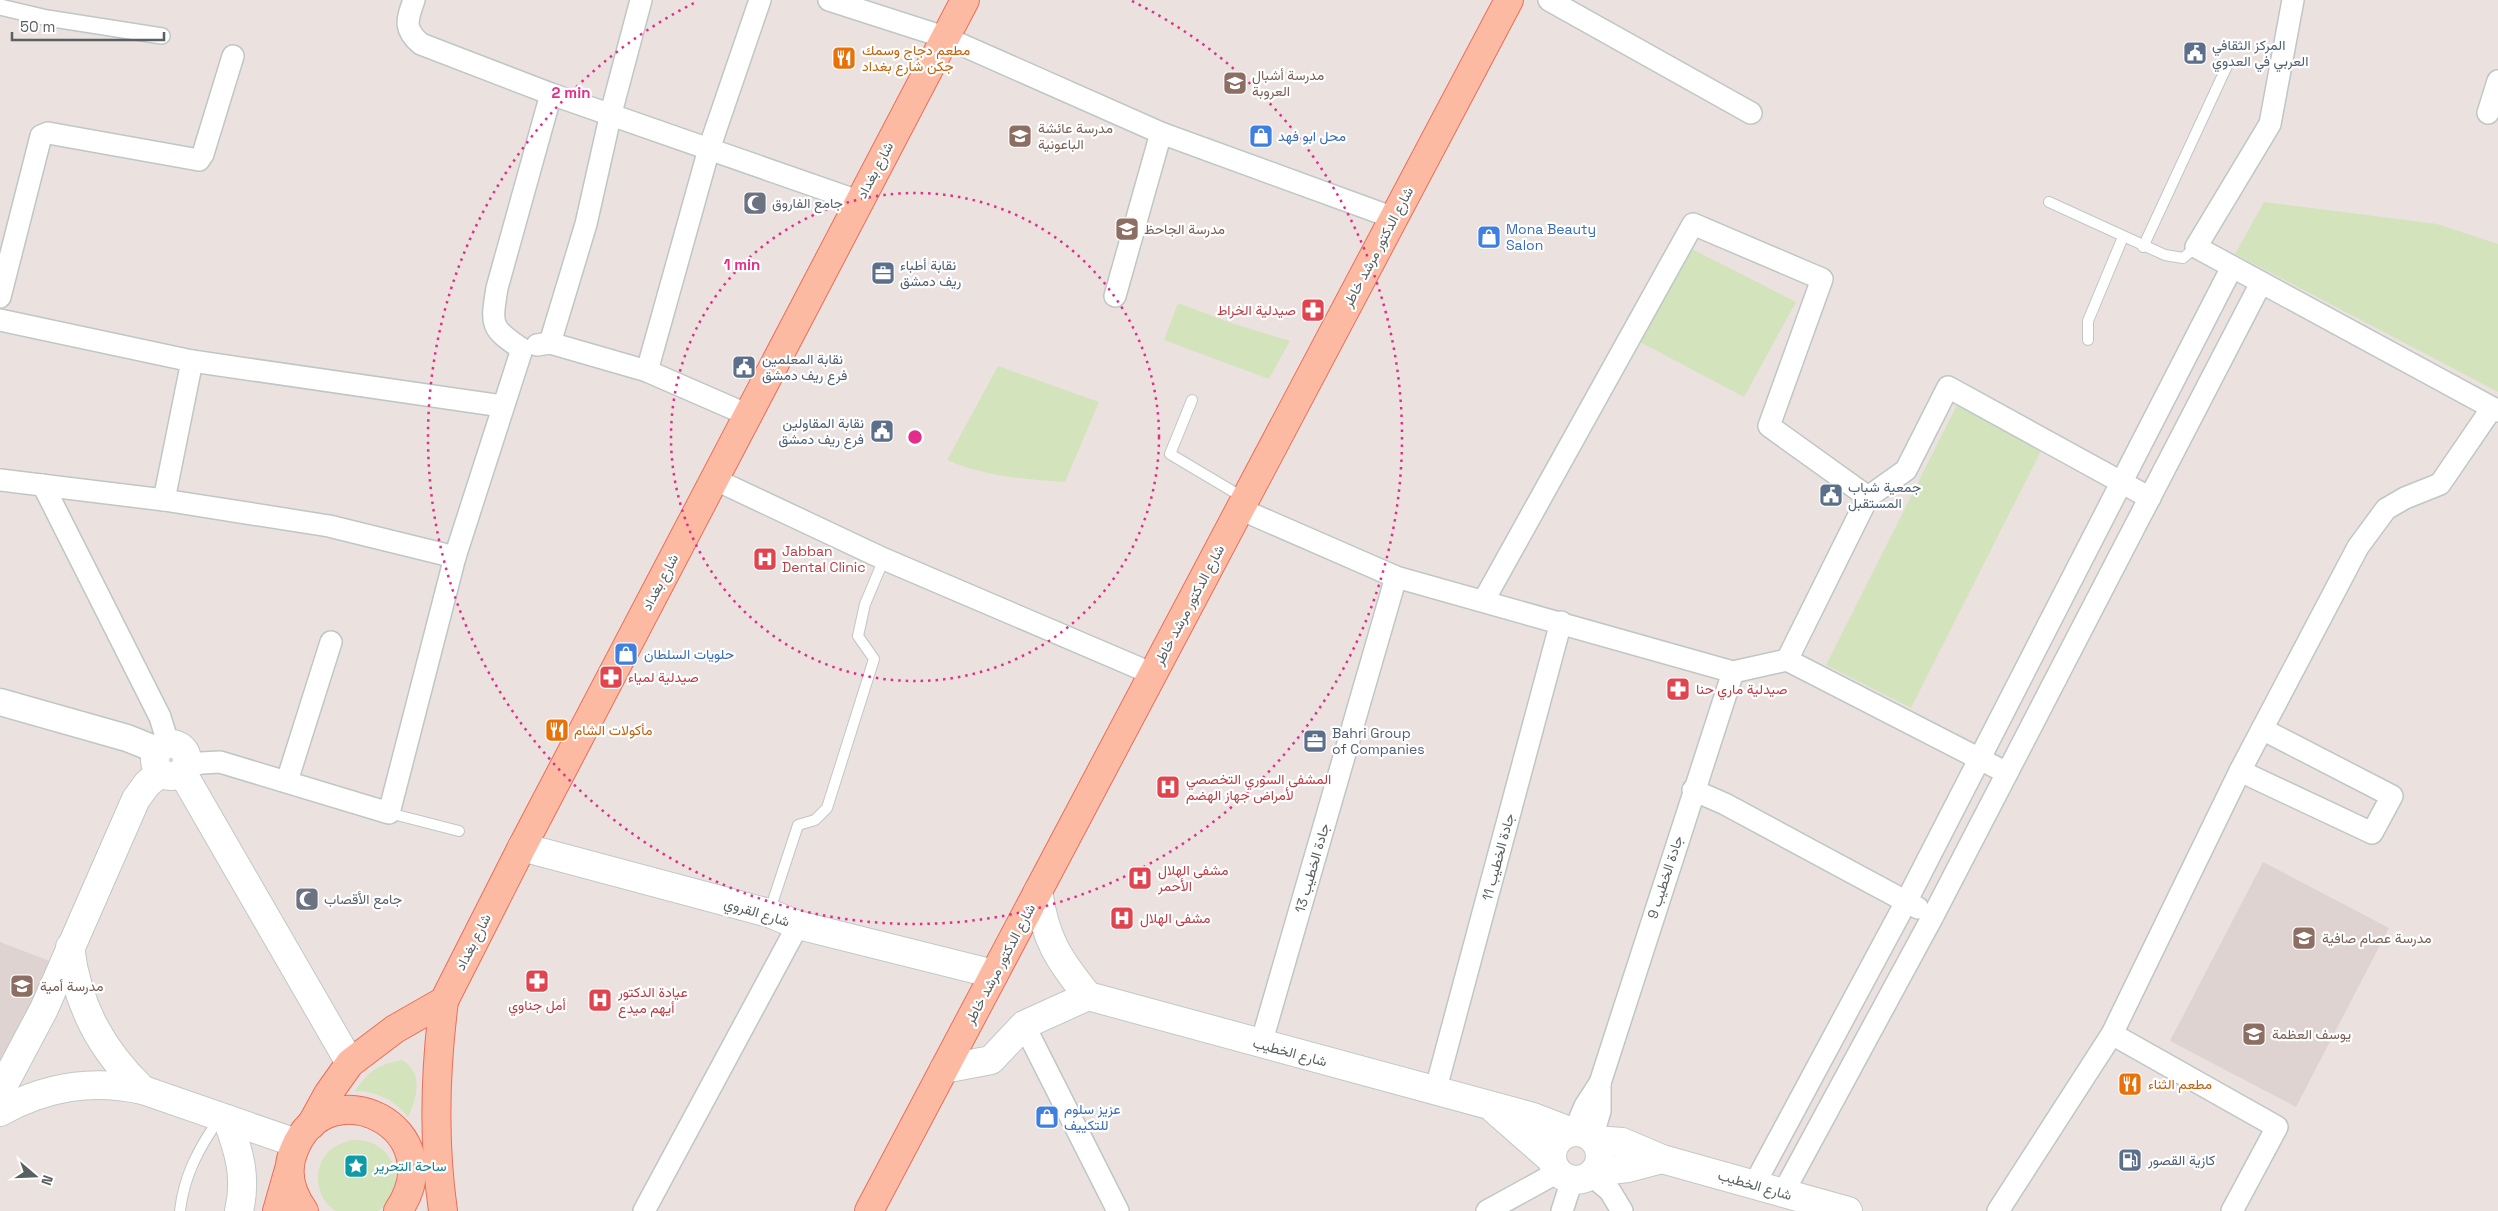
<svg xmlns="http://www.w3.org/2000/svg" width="2498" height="1211" font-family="'Space Grotesk',Vazirmatn,sans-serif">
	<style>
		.education { fill: #ded3d1 }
		.green { fill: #d3e3bc }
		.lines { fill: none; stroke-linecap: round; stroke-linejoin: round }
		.service-casing { stroke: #bfc6c6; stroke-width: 12 }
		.pedestrian-casing { stroke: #bfc6c6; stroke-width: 18 }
		.minor-casing { stroke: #bfc6c6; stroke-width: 24 }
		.tertiary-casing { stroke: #bfc6c6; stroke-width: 29 }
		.secondary-casing { stroke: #c0c8c8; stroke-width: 30 }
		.primary-casing { stroke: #ed6c57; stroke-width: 30 }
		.service { stroke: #fff; stroke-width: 10 }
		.pedestrian { stroke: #fff; stroke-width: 15 }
		.minor { stroke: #fff; stroke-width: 21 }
		.tertiary { stroke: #fff; stroke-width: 26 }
		.secondary { stroke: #fff; stroke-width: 28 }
		.primary { stroke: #fdbaa3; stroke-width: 28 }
		.ring { fill: none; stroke: #e42d89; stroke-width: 2.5; stroke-dasharray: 2.5 5 }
		.labels { text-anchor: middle; stroke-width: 4.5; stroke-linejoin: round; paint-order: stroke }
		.service-label { font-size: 14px; fill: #4e5e75; stroke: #fff; text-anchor: start }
		.food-label { font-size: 14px; fill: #c56008; stroke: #fff; text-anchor: start }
		.education-label { font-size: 14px; fill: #785e54; stroke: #fff; text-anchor: start }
		.shop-label { font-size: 14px; fill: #366cbe; stroke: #fff; text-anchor: start }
		.street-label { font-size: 14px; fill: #596160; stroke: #fff }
		.worship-label { font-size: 14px; fill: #5b616d; stroke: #fff; text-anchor: start }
		.health-label { font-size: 14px; fill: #be3a42; stroke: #fff; text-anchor: start }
		.culture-label { font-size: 14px; fill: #0d838f; stroke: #fff; text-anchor: start }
		.centre { fill: #e42d89; stroke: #fff; stroke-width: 2.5 }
		.ring-label { font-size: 15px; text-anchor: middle; font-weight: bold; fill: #e42d89; stroke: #fff; stroke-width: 4.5; stroke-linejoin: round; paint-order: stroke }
	</style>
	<rect width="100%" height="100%" fill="#ebe2e0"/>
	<!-- education -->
	<g class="education">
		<polygon points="2263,862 2389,928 2296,1107 2170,1041"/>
		<polygon points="0,942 55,963 0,1066"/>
	</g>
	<!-- green -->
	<g class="green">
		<polygon points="2264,202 2437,224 2498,244 2498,392 2235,254"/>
		<polygon points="1690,248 1796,302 1744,397 1640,342"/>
		<polygon points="1178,303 1234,324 1290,341 1269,379 1164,340"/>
		<path d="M998 366 1099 402 1065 482C1023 479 987 477 947 460Z"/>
		<polygon points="1960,399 2045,443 1911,708 1826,665"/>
		<path d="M402 1060C424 1072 417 1099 408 1117 396 1101 375 1090 355 1091 370 1070 377 1065 402 1060Z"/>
		<path d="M351 1140C359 1140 366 1140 374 1144 400 1156 404 1196 378 1211H336C315 1199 312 1167 329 1151 336 1145 343 1143 351 1140Z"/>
	</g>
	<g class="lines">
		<!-- service casing -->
		<g class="service-casing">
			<g id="service">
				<polyline points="2049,202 2165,255 2183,258 2196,247"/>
				<polyline points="2143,247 2227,66"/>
				<polyline points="2088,340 2088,321 2123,237"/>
				<polyline points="1192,400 1170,454 1244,498"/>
				<polyline points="389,813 459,831"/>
				<polyline points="769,913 798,825 815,820 827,808 874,659 858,636 865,604 884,559"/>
				<path d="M180 1211C184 1175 199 1148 219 1119"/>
			</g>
		</g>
		<!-- pedestrian casing -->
		<g class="pedestrian-casing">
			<polyline id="pedestrian" points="0,7 47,18 162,36"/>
		</g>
		<!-- minor casing -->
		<g class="minor-casing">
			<g id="minor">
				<path d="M414 0C407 20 403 29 421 44L551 94 858 201"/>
				<polyline points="829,0 944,37 1161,133 1394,218"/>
				<polyline points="1549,0 1751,113"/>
				<polyline points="2293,0 2270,124 2196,247 2498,411"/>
				<polyline points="2488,113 2498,81"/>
				<polyline points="1115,296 1161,133"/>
				<polyline points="0,297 41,136 48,133 199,160 203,154 233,56"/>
				<polyline points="0,320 192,361 502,406"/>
				<polyline points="550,343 586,224 611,113 641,0"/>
				<polyline points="537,345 550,343 647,371 748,415"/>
				<path d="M522 349C490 328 491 325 497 288L551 94"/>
				<polyline points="647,371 709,149 760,0"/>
				<polyline points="714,479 884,559 1153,674"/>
				<polyline points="0,480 164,500 329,526 455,557"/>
				<polyline points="43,485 160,717 168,743"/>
				<polyline points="164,500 192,361"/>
				<polyline points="1240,509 1396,577 1733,672 1787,660 2007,773"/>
				<polyline points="1484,600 1693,224 1822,279 1769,426 1868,497"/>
				<polyline points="1787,660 1868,497 1906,470 1948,387 2150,498"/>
				<polyline points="186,767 201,763 220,762 389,813 455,557 522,349"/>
				<polyline points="2240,771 2372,833 2392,796 2262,729"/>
				<polyline points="287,781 331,642"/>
				<polyline points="1693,790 1725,804 1918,908"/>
				<polyline points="1024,1025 1118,1211"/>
				<polyline points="2112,1034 2277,1127 2232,1211"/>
				<polyline points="1261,1044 1396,577"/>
				<polyline points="1435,1092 1561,622"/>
				<polyline points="1574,1132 1585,1106 1600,1083 1733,672"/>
				<polyline points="1592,1138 1600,1111 1600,1083"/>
				<polyline points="1591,1175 1610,1191 1622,1211"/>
				<polyline points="1754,1185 1906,902 2232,267"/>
				<polyline points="1783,1193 1933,916 2261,283"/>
				<polyline points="644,1211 798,925"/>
				<polyline points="1487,1211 1558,1172"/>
				<polyline points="1562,1211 1572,1180"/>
				<polyline points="1998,1211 2112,1034 2240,771 2358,547 2386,509 2405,498 2440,484 2492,408"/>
			</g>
		</g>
		<!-- tertiary casing -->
		<g class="tertiary-casing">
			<polyline id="tertiary" points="0,702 127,738 157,750"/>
		</g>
		<!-- secondary casing -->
		<g class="secondary-casing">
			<g id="secondary">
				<circle cx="171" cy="760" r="16"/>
				<polyline points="182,772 350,1063"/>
				<polyline points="522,847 769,913 798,925 994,974"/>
				<path d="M1038 891C1045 939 1058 959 1088 996L1533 1117 1572 1132"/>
				<path d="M70 947C77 1005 101 1050 143 1090"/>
				<polyline points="944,1069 991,1060 1024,1025 1088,996"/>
				<polyline points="0,1092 44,1009 136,799 147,784 160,773"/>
				<polyline points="1495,1110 1552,1160"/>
				<path d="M0 1112C46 1086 92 1079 143 1090L296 1143"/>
				<path d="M227 1119C239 1151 247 1177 239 1211"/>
				<circle cx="1576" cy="1156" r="24"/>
				<polyline points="1594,1140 1622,1142 1662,1159 1848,1211"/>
				<polyline points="1594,1172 1628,1168 1662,1159"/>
			</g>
		</g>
		<!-- primary casing -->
		<g class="primary-casing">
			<g id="primary">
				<polyline points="311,1125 328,1094 350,1063 395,1029 444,1001 522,847 965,0"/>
				<polyline points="277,1211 289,1169"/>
				<path d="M304 1211C291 1193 285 1171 294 1150 328 1065 454 1129 398 1211"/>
				<path d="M443 1211C433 1141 435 1071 444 1001"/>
				<polyline points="869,1211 1509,0"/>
			</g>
		</g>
		<!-- service -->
		<use href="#service" class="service"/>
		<!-- pedestrian -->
		<use href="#pedestrian" class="pedestrian"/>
		<!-- minor -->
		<use href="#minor" class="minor"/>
		<!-- tertiary -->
		<use href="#tertiary" class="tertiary"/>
		<!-- secondary -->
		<use href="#secondary" class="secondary"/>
		<!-- primary -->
		<use href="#primary" class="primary"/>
	</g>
	<!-- distance rings -->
	<g class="ring">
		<circle cx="915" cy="437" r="244"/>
		<path d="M1132 1A487 487 0 1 1 698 1"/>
	</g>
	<!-- icons -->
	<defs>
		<g id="civic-square" transform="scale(1.25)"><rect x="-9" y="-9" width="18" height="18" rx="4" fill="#5c6f8a" stroke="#fff"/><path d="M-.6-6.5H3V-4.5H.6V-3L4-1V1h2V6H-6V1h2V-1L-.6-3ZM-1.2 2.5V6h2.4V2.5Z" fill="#fff"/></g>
		<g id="restaurant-square" transform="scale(1.25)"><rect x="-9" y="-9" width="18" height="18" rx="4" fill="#e8710a" stroke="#fff"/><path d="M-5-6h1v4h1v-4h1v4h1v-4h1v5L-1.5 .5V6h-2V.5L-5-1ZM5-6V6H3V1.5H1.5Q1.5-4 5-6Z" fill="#fff"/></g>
		<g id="school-square" transform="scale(1.25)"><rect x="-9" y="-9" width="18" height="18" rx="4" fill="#8d6e63" stroke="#fff"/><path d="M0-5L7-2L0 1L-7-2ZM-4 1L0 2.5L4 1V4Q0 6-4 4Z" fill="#fff"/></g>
		<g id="shop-square" transform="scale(1.25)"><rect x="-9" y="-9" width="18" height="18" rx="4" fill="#3f7fe0" stroke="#fff"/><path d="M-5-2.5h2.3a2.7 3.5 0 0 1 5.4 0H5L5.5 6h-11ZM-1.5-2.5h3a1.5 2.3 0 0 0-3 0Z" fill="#fff"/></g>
		<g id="mosque-square" transform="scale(1.25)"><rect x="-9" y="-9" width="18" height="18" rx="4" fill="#6b7280" stroke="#fff"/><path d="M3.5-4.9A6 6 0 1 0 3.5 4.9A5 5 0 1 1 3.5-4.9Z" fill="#fff"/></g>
		<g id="office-square" transform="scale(1.25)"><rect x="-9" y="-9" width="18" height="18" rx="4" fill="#5c6f8a" stroke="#fff"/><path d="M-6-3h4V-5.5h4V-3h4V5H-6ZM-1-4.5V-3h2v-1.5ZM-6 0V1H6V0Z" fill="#fff"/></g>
		<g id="pharmacy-square" transform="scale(1.25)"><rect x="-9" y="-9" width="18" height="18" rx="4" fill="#e0444e" stroke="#fff"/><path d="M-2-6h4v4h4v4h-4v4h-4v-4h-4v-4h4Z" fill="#fff"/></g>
		<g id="hospital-square" transform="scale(1.25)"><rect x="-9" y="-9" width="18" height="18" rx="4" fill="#e0444e" stroke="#fff"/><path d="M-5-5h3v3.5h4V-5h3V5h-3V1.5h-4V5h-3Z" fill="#fff"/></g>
		<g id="fuel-square" transform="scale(1.25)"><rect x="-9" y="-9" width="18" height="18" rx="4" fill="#5c6f8a" stroke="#fff"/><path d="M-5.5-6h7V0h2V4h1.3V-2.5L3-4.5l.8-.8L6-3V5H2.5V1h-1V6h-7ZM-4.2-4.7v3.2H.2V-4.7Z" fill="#fff"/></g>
		<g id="sight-square" transform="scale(1.25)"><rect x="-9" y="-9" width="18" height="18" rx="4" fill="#0f9aa8" stroke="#fff"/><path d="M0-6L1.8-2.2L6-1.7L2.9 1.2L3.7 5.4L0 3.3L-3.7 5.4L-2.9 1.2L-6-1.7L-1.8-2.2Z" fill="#fff"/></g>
	</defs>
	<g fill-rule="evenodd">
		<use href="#civic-square" x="2195" y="53"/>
		<use href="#restaurant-square" x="844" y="58"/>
		<use href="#school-square" x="1235" y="83"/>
		<use href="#school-square" x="1020" y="136"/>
		<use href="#shop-square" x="1261" y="136"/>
		<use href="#mosque-square" x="755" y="203"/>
		<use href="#school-square" x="1127" y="229"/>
		<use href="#shop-square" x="1489" y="237"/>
		<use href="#office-square" x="883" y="273"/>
		<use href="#pharmacy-square" x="1313" y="310"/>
		<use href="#civic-square" x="744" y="367"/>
		<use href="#civic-square" x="882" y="431"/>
		<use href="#civic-square" x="1831" y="495"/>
		<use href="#hospital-square" x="765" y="559"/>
		<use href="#shop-square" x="626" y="654"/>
		<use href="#pharmacy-square" x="611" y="677"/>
		<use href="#pharmacy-square" x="1678" y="689"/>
		<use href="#restaurant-square" x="557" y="730"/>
		<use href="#office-square" x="1315" y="741"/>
		<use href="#hospital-square" x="1168" y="787"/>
		<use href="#hospital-square" x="1140" y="878"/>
		<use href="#mosque-square" x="307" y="899"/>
		<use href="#hospital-square" x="1122" y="918"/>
		<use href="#school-square" x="2304" y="938"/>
		<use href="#pharmacy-square" x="537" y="981"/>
		<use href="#school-square" x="22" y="986"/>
		<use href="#hospital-square" x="600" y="1000"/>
		<use href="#school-square" x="2254" y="1034"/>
		<use href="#restaurant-square" x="2130" y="1084"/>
		<use href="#shop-square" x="1047" y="1117"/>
		<use href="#fuel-square" x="2130" y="1160"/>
		<use href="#sight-square" x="356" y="1166"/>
	</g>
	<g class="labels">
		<!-- service labels -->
		<g class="service-label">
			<text x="2212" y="50">المركز الثقافي<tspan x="2212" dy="16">العربي في العدوي</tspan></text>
			<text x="900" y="270">نقابة أطباء<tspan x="900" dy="16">ريف دمشق</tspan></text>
			<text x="762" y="364">نقابة المعلمين<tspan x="762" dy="16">فرع ريف دمشق</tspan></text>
			<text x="864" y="428" text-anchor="end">نقابة المقاولين<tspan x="864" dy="16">فرع ريف دمشق</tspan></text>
			<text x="1848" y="492">جمعية شباب<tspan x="1848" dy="16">المستقبل</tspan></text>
			<text x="1332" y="738">Bahri Group<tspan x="1332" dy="16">of Companies</tspan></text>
			<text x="2148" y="1165">كازية القصور</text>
		</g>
		<!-- food labels -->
		<g class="food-label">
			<text x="862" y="55">مطعم دجاج وسمك<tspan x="862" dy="16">جكن شارع بغداد</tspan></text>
			<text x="574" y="735">مأكولات الشام</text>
			<text x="2148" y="1089">مطعم الثناء</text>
		</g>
		<!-- education labels -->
		<g class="education-label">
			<text x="1252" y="80">مدرسة أشبال<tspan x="1252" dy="16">العروبة</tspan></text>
			<text x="1038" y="133">مدرسة عائشة<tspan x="1038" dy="16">الباعونية</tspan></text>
			<text x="1144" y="234">مدرسة الجاحظ</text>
			<text x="2322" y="943">مدرسة عصام صافية</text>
			<text x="40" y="991">مدرسة أمية</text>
			<text x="2272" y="1039">يوسف العظمة</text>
		</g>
		<!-- shop labels -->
		<g class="shop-label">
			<text x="1278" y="141">محل ابو فهد</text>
			<text x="1506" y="234">Mona Beauty<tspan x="1506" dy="16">Salon</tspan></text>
			<text x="644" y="659">حلويات السلطان</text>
			<text x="1064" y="1114">عزيز سلوم<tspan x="1064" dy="16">للتكييف</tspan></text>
		</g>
		<!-- street labels -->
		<g class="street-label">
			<text transform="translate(875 170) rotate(-62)" y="5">شارع بغداد</text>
			<text transform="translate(1378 247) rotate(-62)" y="5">شارع الدكتور مرشد خاطر</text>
			<text transform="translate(660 582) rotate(-62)" y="5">شارع بغداد</text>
			<text transform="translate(1189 605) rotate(-62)" y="5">شارع الدكتور مرشد خاطر</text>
			<text transform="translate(1498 857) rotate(-75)" y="5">جادة الخطيب 11</text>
			<text transform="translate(1312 868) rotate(-74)" y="5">جادة الخطيب 13</text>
			<text transform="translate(1665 877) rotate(-72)" y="5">جادة الخطيب 9</text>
			<text transform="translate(757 912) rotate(17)" y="5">شارع القروي</text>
			<text transform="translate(473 942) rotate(-63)" y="5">شارع بغداد</text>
			<text transform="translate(1000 964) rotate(-62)" y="5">شارع الدكتور مرشد خاطر</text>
			<text transform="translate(1290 1052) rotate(15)" y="5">شارع الخطيب</text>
			<text transform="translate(1755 1185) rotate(16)" y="5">شارع الخطيب</text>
		</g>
		<!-- worship labels -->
		<g class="worship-label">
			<text x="772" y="208">جامع الفاروق</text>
			<text x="324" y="904">جامع الأقصاب</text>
		</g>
		<!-- health labels -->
		<g class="health-label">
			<text x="1296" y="315" text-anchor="end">صيدلية الخراط</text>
			<text x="782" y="556">Jabban<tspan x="782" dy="16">Dental Clinic</tspan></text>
			<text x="628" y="682">صيدلية لمياء</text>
			<text x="1696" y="694">صيدلية ماري حنا</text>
			<text x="1186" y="784">المشفى السوري التخصصي<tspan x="1186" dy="16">لأمراض جهاز الهضم</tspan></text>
			<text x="1158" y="875">مشفى الهلال<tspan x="1158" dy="16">الأحمر</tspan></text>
			<text x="1140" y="923">مشفى الهلال</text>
			<text x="618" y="997">عيادة الدكتور<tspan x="618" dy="16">أيهم ميدع</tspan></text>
			<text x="537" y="1010" text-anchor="middle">أمل جناوي</text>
		</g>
		<!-- culture labels -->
		<g class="culture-label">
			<text x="374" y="1171">ساحة التحرير</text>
		</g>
	</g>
	<circle cx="915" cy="437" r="8" class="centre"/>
	<g class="ring-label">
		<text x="571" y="98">2 min</text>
		<text x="742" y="270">1 min</text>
	</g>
	<!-- north arrow -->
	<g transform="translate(35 1176) rotate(109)" stroke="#ffffff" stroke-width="4" paint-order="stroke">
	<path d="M0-4L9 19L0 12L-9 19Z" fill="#596160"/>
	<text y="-8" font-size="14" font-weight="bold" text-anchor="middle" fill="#596160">N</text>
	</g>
	<!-- scale -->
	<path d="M12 32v8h152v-8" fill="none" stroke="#596160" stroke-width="2.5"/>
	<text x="20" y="32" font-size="15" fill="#596160" stroke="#ffffff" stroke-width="4" paint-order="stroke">50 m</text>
</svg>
